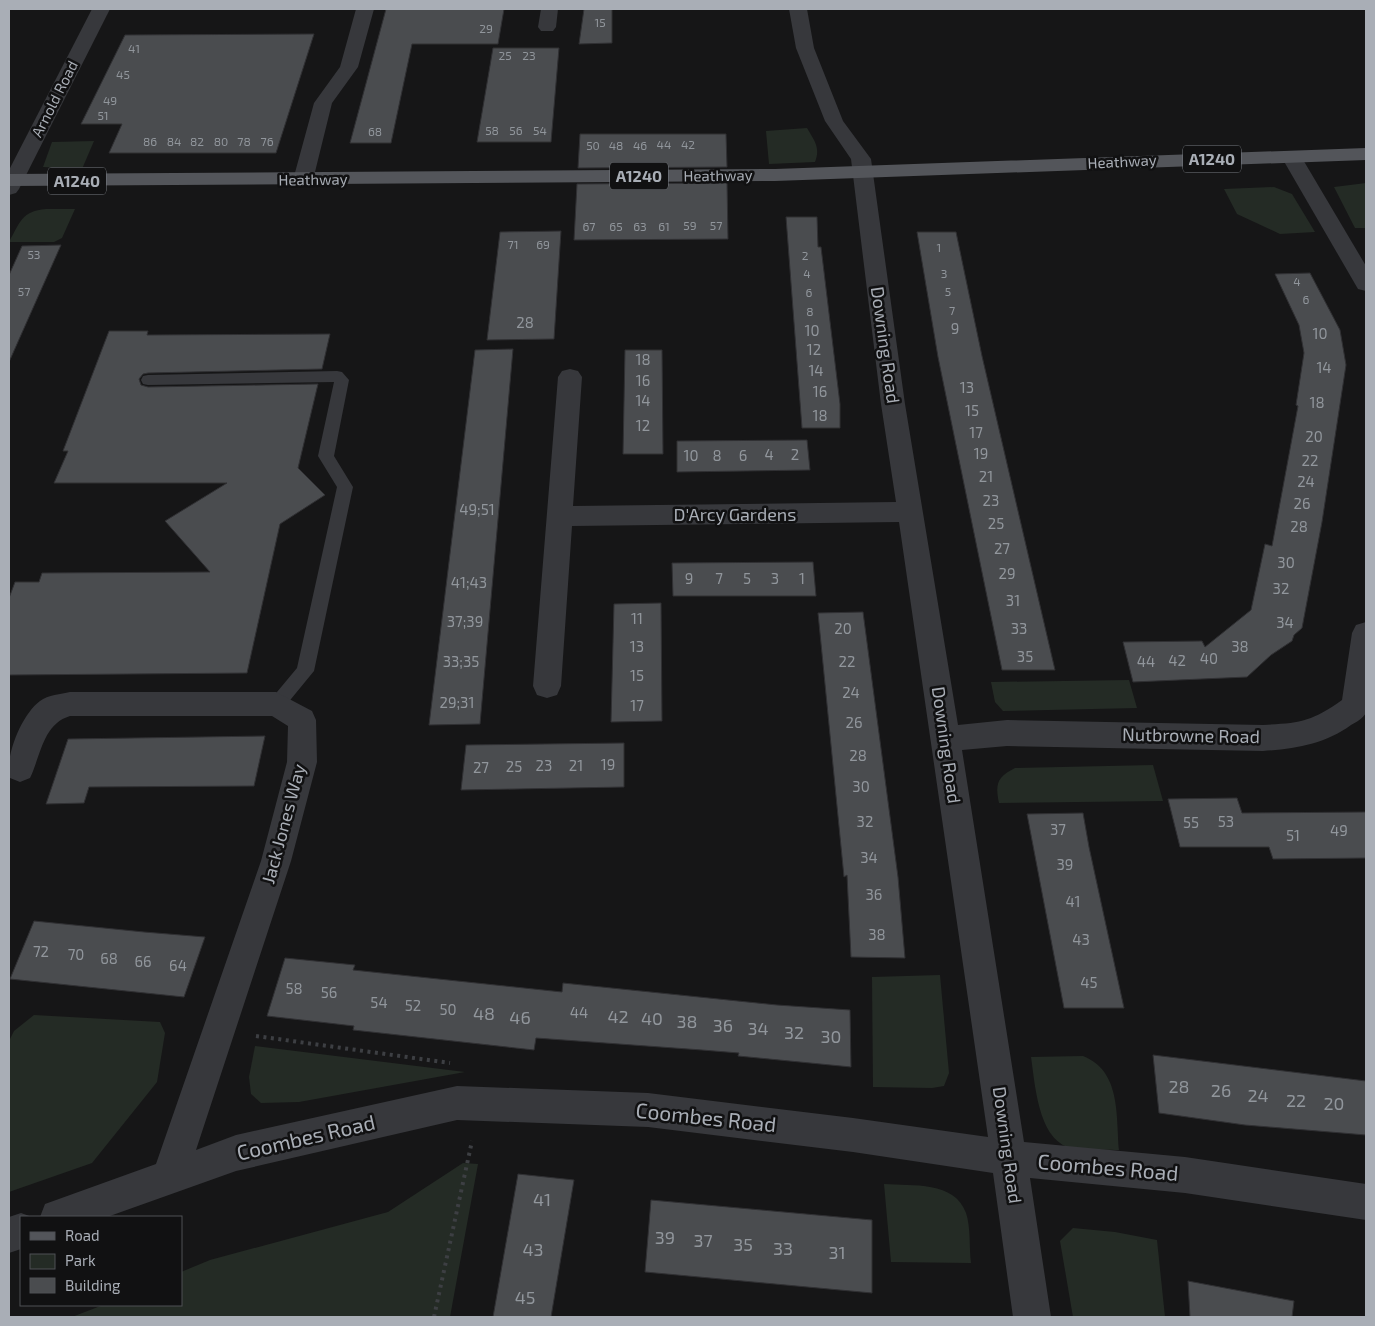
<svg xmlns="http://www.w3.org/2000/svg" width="1375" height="1326" font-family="'Exo 2',sans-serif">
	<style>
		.green { fill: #242b25 }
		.building { fill: #4a4c4f; stroke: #303033 }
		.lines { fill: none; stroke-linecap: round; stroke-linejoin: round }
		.path { stroke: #3d3f43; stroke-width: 4; stroke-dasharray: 3 4.5; stroke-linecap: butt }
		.service { fill: #37383c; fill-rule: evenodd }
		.minor { fill: #37383c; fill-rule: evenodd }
		.primary { fill: #53555a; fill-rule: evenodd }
		.labels { text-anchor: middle; stroke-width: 5; stroke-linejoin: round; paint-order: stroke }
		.far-number-label { font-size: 12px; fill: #91969c }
		.far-street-label { font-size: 15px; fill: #a9aeb6; stroke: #111112 }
		.number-label { font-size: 15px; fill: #91969c }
		.shield { fill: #111112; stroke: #7b7f85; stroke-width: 1 }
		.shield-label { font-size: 16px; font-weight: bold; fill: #a9aeb6 }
		.street-label { font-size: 18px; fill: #a9aeb6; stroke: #111112 }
		.near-number-label { font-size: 18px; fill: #91969c }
		.near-street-label { font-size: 21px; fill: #a9aeb6; stroke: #111112 }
	</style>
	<rect width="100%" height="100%" fill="#161617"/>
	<!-- green -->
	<g class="green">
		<path d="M807 128C814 140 821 148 815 162L769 164 766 131Z"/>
		<polygon points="94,141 82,169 43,167 52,142"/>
		<polygon points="1366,183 1366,228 1355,228 1334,187"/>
		<polygon points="1274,187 1292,194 1315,232 1280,234 1237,214 1224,189"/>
		<path d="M46 209H75L62 238 54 242H9C20 222 22 211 46 209Z"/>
		<polygon points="1129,680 1137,708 1003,711 995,702 991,682"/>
		<path d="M1153 765 1163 801 999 803C995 784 997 777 1015 768Z"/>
		<polygon points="940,975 949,1073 944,1086 932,1088 873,1087 872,977"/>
		<polygon points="34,1015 160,1022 165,1033 157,1082 92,1163 9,1192 9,1041 14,1031"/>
		<polygon points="255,1046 465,1072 299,1102 261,1103 251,1094 249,1077"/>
		<path d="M1083 1056C1121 1071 1116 1115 1119 1150 1105 1149 1081 1151 1068 1147 1038 1137 1035 1083 1031 1057Z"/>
		<polygon points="463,1163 478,1164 450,1317 72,1317 103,1305 181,1305 181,1272 210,1260 388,1212"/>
		<path d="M884 1184C912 1186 955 1181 966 1213 971 1228 969 1248 971 1263L891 1262Z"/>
		<polygon points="1073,1228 1115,1232 1157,1240 1165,1317 1073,1317 1060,1241"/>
	</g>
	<!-- building -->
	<g class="building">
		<polygon points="386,9 504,9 498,44 412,44 391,143 350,143"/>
		<polygon points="584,9 612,9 612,43 579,44"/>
		<polygon points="314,34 276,153 109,153 122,124 81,124 125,35"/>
		<polygon points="493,48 559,48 551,142 477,142"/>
		<polygon points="580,134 726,134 727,167 578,168"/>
		<polygon points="727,183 728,239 574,240 577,184"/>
		<polygon points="786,217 817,217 818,247 821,247 840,404 840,428 802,428"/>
		<polygon points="561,231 554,339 487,340 500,232"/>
		<polygon points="917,232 956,232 982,356 1055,670 1002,670 938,357"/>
		<polygon points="61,245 9,362 9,275 22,246"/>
		<polygon points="1310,273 1340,330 1346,365 1322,522 1302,628 1294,635 1292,641 1271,655 1247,677 1133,682 1123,642 1202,641 1205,647 1251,610 1265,544 1272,546 1298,406 1296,405 1304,353 1299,325 1275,274"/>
		<polygon points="109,331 148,331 147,335 330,334 322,369 148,373 143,374 139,379 141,385 148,387 318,384 298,468 325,495 280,524 247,673 9,675 9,598 15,582 39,582 42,573 210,572 165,521 227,483 54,483 68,451 63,451"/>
		<polygon points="513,349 480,724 429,725 475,350"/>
		<polygon points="625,350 662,350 663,454 623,454"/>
		<polygon points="807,440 810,470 677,472 677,441"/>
		<polygon points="813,562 816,596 673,596 672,563"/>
		<polygon points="661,603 662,721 611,722 614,604"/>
		<polygon points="863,612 898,877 905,958 851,957 847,875 844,877 818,613"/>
		<polygon points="265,736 254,786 89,787 84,803 46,804 68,739"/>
		<polygon points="624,743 624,787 461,790 466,745"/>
		<polygon points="1237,798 1242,813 1366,812 1366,858 1273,859 1269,847 1180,847 1168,799"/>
		<polygon points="1083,813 1089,847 1124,1008 1064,1008 1027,814"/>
		<polygon points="34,921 144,932 205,937 184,997 10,979"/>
		<polygon points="285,958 355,965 353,970 562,992 563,983 777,1005 850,1010 851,1067 738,1056 739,1053 702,1050 536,1038 534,1050 353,1030 354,1026 267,1016"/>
		<polygon points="1153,1055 1366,1081 1366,1135 1245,1125 1159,1113"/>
		<polygon points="518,1174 574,1180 551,1317 493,1317"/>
		<polygon points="651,1200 872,1220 872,1293 645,1272"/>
		<polygon points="1188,1281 1294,1301 1292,1317 1190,1317"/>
	</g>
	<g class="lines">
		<!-- path -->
		<g class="path">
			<polyline points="256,1036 450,1063"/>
			<polyline points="434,1317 472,1141"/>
		</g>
		<!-- service -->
		<polygon class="service" points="337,371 342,372 349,380 334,456 353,487 314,671 282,710 276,712 270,710 267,704 297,668 337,487 318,456 334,382 148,385 143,384 141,380 143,376 148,375"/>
		<!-- minor -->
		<g class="minor">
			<polygon points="92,9 110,9 19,189 16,193 9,195 9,170"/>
			<polygon points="356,9 374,9 358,67 332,103 313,180 310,184 303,186 296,184 293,180 314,103 340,67"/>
			<polygon points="541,9 558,9 556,27 553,31 541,31 538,27"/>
			<path d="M789 9H807L814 48 843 121 871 159 905 404 958 725 1007 720 1263 725C1300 723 1311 722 1342 700L1352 633 1356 625 1366 622V713C1363 718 1357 722 1351 725 1325 744 1295 749 1263 751L1007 746 962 750 1024 1142 1185 1157 1366 1184V1220L1185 1193 1030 1178 1051 1317H1013L993 1173 853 1152 648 1127 457 1120 236 1171 107 1217H40L45 1204 156 1164 261 861 287 762 288 726 272 716H70C43 724 41 755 30 778L20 782 10 778C4 757 22 714 40 701 48 695 61 694 70 692H276L312 711 316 720 317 762 291 861 196 1150 236 1135 457 1086 648 1093 853 1118 988 1137 899 522 572 526 561 686 557 695 547 698 537 695 533 686 558 377 562 371 570 369 578 371 582 377 573 506 896 502 881 404 851 159 825 121 796 48Z"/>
			<polygon points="1292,152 1299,154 1302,158 1366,266 1366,291 1358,289 1282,158 1285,154"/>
			<polygon points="21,1213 32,1217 21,1217 21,1249 9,1253 9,1217"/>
		</g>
		<!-- primary -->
		<polygon class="primary" points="1366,148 1366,160 775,181 9,186 9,174 775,169"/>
	</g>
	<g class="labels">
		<!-- far-number labels -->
		<g class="far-number-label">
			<text x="600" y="27">15</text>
			<text x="486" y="33">29</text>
			<text x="134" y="53">41</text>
			<text x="505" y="60">25</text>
			<text x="529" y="60">23</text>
			<text x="123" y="79">45</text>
			<text x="110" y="105">49</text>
			<text x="103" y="120">51</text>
			<text x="492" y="135">58</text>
			<text x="516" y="135">56</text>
			<text x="540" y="135">54</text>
			<text x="375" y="136">68</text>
			<text x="150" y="146">86</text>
			<text x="174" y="146">84</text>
			<text x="197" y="146">82</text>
			<text x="221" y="146">80</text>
			<text x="244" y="146">78</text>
			<text x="267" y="146">76</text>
			<text x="664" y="149">44</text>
			<text x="688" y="149">42</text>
			<text x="593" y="150">50</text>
			<text x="616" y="150">48</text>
			<text x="640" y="150">46</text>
			<text x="690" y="230">59</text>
			<text x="716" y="230">57</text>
			<text x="589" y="231">67</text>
			<text x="616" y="231">65</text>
			<text x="640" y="231">63</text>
			<text x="664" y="231">61</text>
			<text x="513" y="249">71</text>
			<text x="543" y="249">69</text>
			<text x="939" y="252">1</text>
			<text x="34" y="259">53</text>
			<text x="805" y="260">2</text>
			<text x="807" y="278">4</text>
			<text x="944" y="278">3</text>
			<text x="1297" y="286">4</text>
			<text x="24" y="296">57</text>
			<text x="948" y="296">5</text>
			<text x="809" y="297">6</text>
			<text x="1306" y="304">6</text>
			<text x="952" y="315">7</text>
			<text x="810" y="316">8</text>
		</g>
		<!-- far-street labels -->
		<g class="far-street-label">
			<text transform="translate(55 99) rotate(-63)" y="5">Arnold Road</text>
			<text transform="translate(1122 162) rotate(-3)" y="5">Heathway</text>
			<text transform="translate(718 176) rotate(-1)" y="5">Heathway</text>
			<text transform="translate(313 180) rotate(-1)" y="5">Heathway</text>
		</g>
		<!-- number labels -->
		<g class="number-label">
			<text x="525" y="328">28</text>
			<text x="955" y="334">9</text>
			<text x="812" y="336">10</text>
			<text x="1320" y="339">10</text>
			<text x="814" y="355">12</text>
			<text x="643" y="365">18</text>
			<text x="1324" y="373">14</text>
			<text x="816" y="376">14</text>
			<text x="643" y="386">16</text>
			<text x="967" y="393">13</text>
			<text x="820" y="397">16</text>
			<text x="643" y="406">14</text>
			<text x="1317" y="408">18</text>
			<text x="972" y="416">15</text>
			<text x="820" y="421">18</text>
			<text x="643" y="431">12</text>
			<text x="976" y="438">17</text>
			<text x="1314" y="442">20</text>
			<text x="981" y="459">19</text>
			<text x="769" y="460">4</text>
			<text x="795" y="460">2</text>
			<text x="691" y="461">10</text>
			<text x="717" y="461">8</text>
			<text x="743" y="461">6</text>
			<text x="1310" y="466">22</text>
			<text x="986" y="482">21</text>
			<text x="1306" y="487">24</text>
			<text x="991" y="506">23</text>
			<text x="1302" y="509">26</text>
			<text x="477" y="515">49;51</text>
			<text x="996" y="529">25</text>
			<text x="1299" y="532">28</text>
			<text x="1002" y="554">27</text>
			<text x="1286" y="568">30</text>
			<text x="1007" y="579">29</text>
			<text x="689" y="584">9</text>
			<text x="719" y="584">7</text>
			<text x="747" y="584">5</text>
			<text x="775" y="584">3</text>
			<text x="802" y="584">1</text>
			<text x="469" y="588">41;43</text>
			<text x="1281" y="594">32</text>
			<text x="1013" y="606">31</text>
			<text x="637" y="624">11</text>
			<text x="465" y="627">37;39</text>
			<text x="1285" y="628">34</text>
			<text x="843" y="634">20</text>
			<text x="1019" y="634">33</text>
			<text x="637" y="652">13</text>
			<text x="1240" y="652">38</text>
			<text x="1025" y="662">35</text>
			<text x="1209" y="664">40</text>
			<text x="1177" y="666">42</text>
			<text x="461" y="667">33;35</text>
			<text x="847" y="667">22</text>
			<text x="1146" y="667">44</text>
			<text x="637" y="681">15</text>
			<text x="851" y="698">24</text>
			<text x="457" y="708">29;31</text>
			<text x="637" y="711">17</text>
			<text x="854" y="728">26</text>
			<text x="858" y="761">28</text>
			<text x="608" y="770">19</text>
			<text x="544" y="771">23</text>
			<text x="576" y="771">21</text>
			<text x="514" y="772">25</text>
			<text x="481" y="773">27</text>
			<text x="861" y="792">30</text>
			<text x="865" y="827">32</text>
			<text x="1226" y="827">53</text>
			<text x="1191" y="828">55</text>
			<text x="1058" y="835">37</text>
			<text x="1339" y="836">49</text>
			<text x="1293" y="841">51</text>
			<text x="869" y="863">34</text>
			<text x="1065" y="870">39</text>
			<text x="874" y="900">36</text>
			<text x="1073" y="907">41</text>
			<text x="877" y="940">38</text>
			<text x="1081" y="945">43</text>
			<text x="41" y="957">72</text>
			<text x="76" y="960">70</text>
			<text x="109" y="964">68</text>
			<text x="143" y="967">66</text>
			<text x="178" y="971">64</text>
			<text x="1089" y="988">45</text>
			<text x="294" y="994">58</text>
			<text x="329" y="998">56</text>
			<text x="379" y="1008">54</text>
			<text x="413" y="1011">52</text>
			<text x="448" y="1015">50</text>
			<text x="579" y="1018">44</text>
		</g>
		<!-- shield labels -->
		<g class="shield">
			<rect x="1183" y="145.5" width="58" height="27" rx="4"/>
			<rect x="610" y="162.5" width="58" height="27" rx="4"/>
			<rect x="48" y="167.5" width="58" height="27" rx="4"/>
		</g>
		<g class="shield-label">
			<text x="1212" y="165">A1240</text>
			<text x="639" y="182">A1240</text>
			<text x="77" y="187">A1240</text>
		</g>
		<!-- street labels -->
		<g class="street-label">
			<text transform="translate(885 345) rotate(82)" y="6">Downing Road</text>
			<text x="735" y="521">D'Arcy Gardens</text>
			<text transform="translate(1191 736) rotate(1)" y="6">Nutbrowne Road</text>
			<text transform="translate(946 745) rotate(82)" y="6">Downing Road</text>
			<text transform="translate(284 824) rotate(-75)" y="6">Jack Jones Way</text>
			<text transform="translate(1007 1145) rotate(82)" y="6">Downing Road</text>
		</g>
		<!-- near-number labels -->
		<g class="near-number-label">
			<text x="484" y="1020">48</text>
			<text x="618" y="1023">42</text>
			<text x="520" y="1024">46</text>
			<text x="652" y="1025">40</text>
			<text x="687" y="1028">38</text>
			<text x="723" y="1032">36</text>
			<text x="758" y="1035">34</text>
			<text x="794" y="1039">32</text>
			<text x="831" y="1043">30</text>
			<text x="1179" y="1093">28</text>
			<text x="1221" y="1097">26</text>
			<text x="1258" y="1102">24</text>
			<text x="1296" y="1107">22</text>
			<text x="1334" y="1110">20</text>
			<text x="542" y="1206">41</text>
			<text x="665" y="1244">39</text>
			<text x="703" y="1247">37</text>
			<text x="743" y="1251">35</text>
			<text x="783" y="1255">33</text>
			<text x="533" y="1256">43</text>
			<text x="837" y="1259">31</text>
			<text x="525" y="1304">45</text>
		</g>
		<!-- near-street labels -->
		<g class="near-street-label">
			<text transform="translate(706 1118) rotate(6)" y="7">Coombes Road</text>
			<text transform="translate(306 1138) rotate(-13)" y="7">Coombes Road</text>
			<text transform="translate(1108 1168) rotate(5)" y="7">Coombes Road</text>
		</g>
	</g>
	<!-- border -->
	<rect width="1375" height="1326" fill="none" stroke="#a9aeb6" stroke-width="20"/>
	<!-- legend -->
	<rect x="20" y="1216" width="162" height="90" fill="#111112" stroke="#4e5054"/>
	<rect x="30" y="1232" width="25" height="8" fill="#53555a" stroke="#4e5054"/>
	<text x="65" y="1241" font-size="15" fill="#a9aeb6">Road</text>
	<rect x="30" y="1254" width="25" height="15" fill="#242b25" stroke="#4e5054"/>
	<text x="65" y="1266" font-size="15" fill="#a9aeb6">Park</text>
	<rect x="30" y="1278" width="25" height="15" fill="#4a4c4f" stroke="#4e5054"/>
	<text x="65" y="1291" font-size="15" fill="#a9aeb6">Building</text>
</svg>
